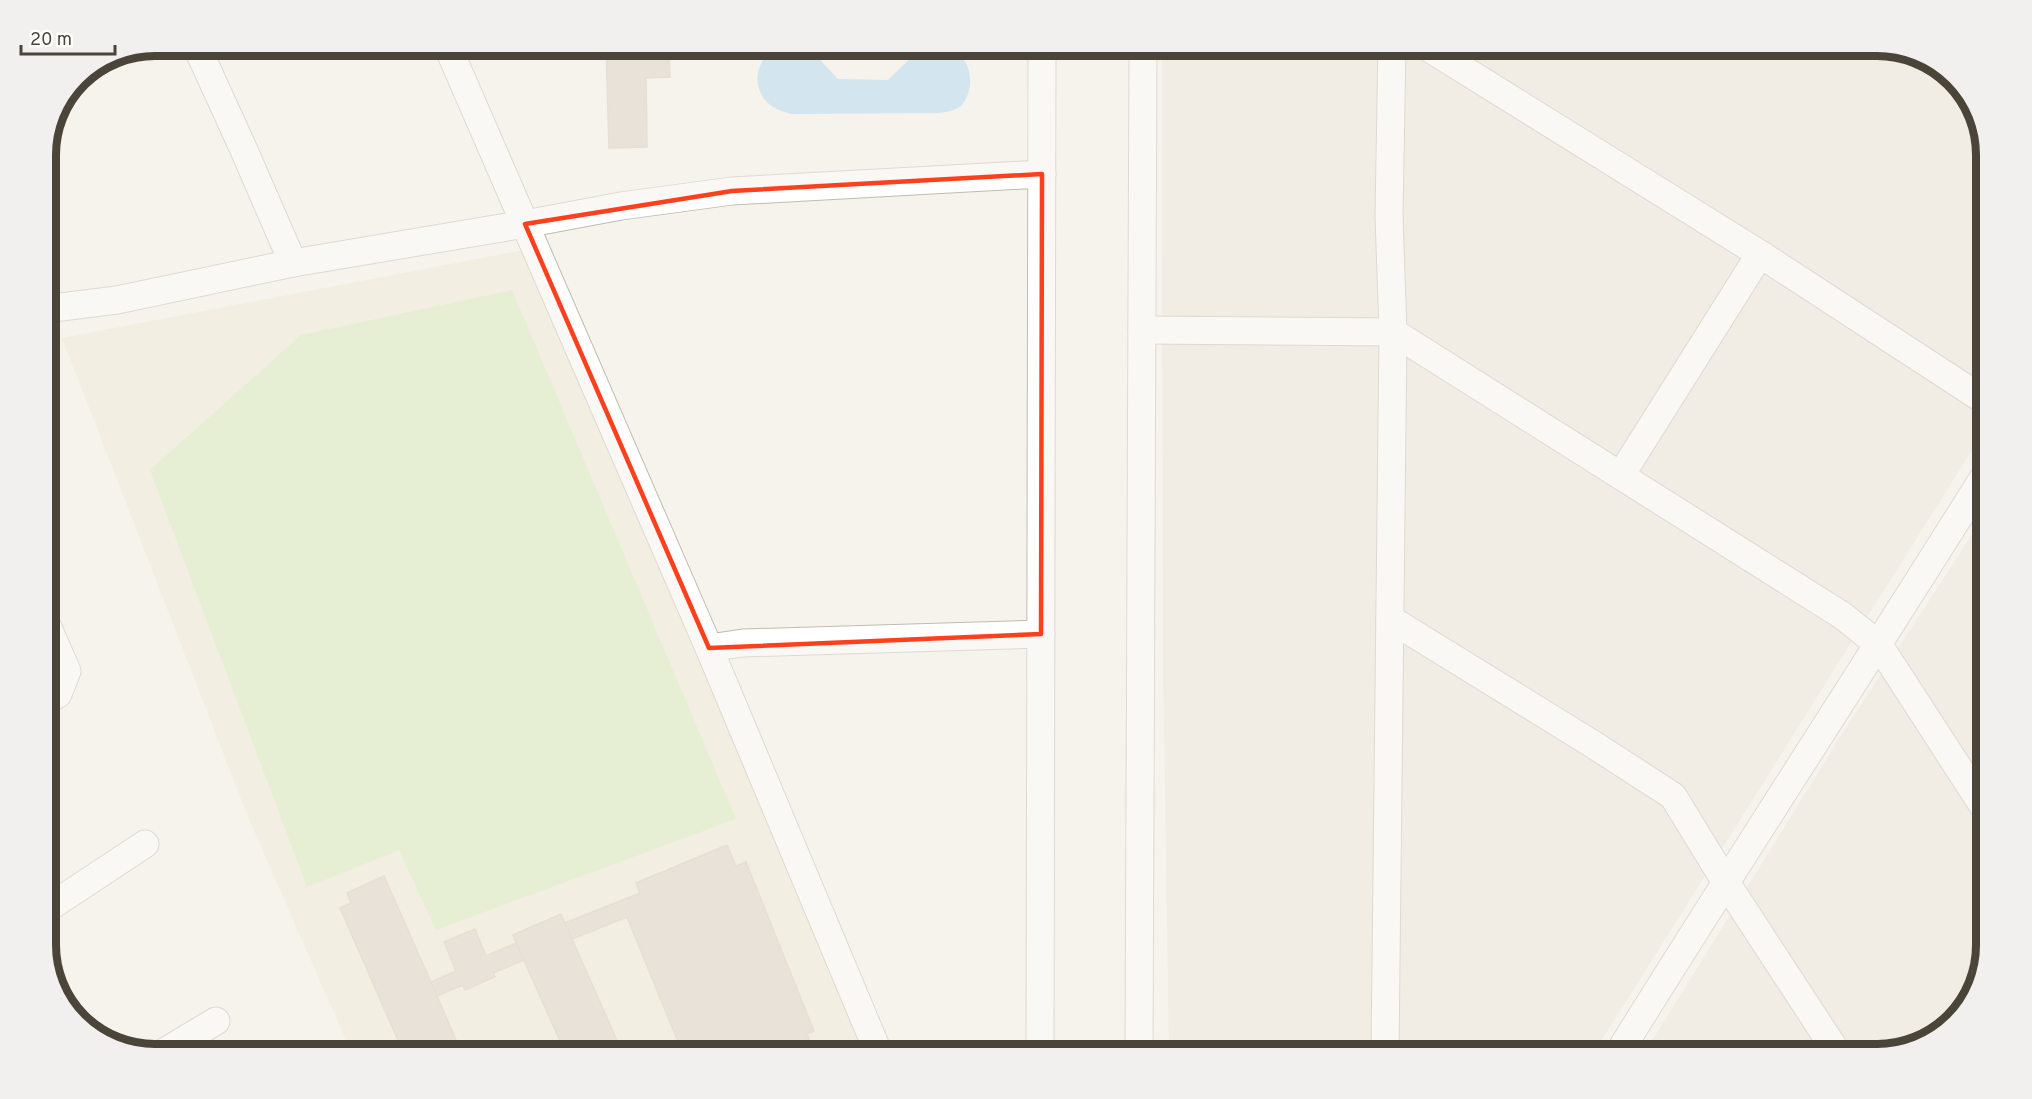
<svg xmlns="http://www.w3.org/2000/svg" width="2032" height="1099" font-family="Overpass,sans-serif">
	<style>
		.residential { fill: #eae5da }
		.education { fill: #efe8d6 }
		.green { fill: #d2eab5 }
		.water { fill: #a9d4f2 }
		.building { fill: #d8cfc1; stroke: #d3c7b4; stroke-width: 1.5 }
		.lines { fill: none; stroke-linecap: round; stroke-linejoin: round }
		.street-casing { stroke: #c2bbae; stroke-width: 29 }
		.street { stroke: #fff; stroke-width: 27 }
		.marked { fill: none; stroke: #fc3f1d; stroke-width: 4.5; stroke-linejoin: round }
		.rim { fill: none; stroke: #4b4439; stroke-width: 8 }
	</style>
	<rect width="100%" height="100%" fill="#f6f3ec"/>
	<!-- residential -->
	<g class="residential">
		<polygon points="1162,45 1878,45 1926,56 1969,94 1987,147 1987,426 1593,1054 1169,1054 1163,657"/>
		<polygon points="1987,512 1987,945 1976,993 1933,1039 1878,1054 1644,1054 1842,734"/>
	</g>
	<!-- education -->
	<polygon class="education" points="529,249 866,1054 352,1054 248,817 62,338"/>
	<!-- green -->
	<polygon class="green" points="512,290 736,819 436,930 399,850 307,887 150,470 301,335"/>
	<!-- water -->
	<path class="water" d="M782 45H806L838 79 888 80 923 46C935 46 948 46 959 55 973 66 974 92 961 106 955 111 946 112 939 113L791 114C785 112 778 110 773 107 754 95 752 67 770 52 773 49 778 47 782 45Z"/>
	<!-- building -->
	<g class="building">
		<polygon points="606,45 669,45 670,77 646,78 647,147 609,148"/>
		<polygon points="727,845 736,866 746,862 814,1031 807,1034 815,1054 683,1054 627,917 572,939 565,923 640,893 636,883"/>
		<polygon points="384,876 431,982 462,1054 404,1054 340,908 351,903 347,893"/>
		<polygon points="561,914 572,939 623,1054 566,1054 516,943 513,935"/>
		<polygon points="475,929 486,956 516,943 524,960 493,973 495,977 465,990 463,985 437,996 431,982 456,971 444,942"/>
	</g>
	<g class="lines">
		<!-- street casing -->
		<g class="street-casing">
			<g id="street">
				<polyline points="196,45 243,148 293,263"/>
				<polyline points="447,45 709,648 879,1054"/>
				<polyline points="1424,45 1760,254 1987,402"/>
				<polyline points="45,309 117,300 293,263 525,224 621,206 732,191 1042,174"/>
				<polyline points="1142,330 1393,332 1843,616 1879,645 1987,812"/>
				<polyline points="1621,475 1760,254"/>
				<polyline points="1390,619 1591,743 1673,796 1725,881 1838,1054"/>
				<polyline points="45,621 67,671 58,694 45,702"/>
				<polyline points="709,648 743,643 1041,634"/>
				<polyline points="45,910 145,844"/>
				<polyline points="161,1054 216,1021"/>
				<polyline points="1040,1054 1042,45"/>
				<polyline points="1139,1054 1143,45"/>
				<polyline points="1385,1054 1393,332 1389,216 1392,45"/>
				<path d="M1618 1054C1739 859 1865 667 1987 472"/>
			</g>
		</g>
		<!-- street -->
		<use href="#street" class="street"/>
	</g>
	<!-- marked area -->
	<path d="M0 0H2032V1099H0ZM1042 174 1041 634 709 648 525 224 732 191Z" fill="#f6f3ec" fill-opacity=".55" fill-rule="evenodd"/>
	<path class="marked" d="M1042 174 1041 634 709 648 525 224 732 191Z"/>
	<!-- crop -->
	<path d="M0 0H2032V1099H0ZM155 56H1877A99 99 0 0 1 1976 155V945A99 99 0 0 1 1877 1044H155A99 99 0 0 1 56 945V155A99 99 0 0 1 155 56Z" fill="#f1f0ef" fill-rule="evenodd"/>
	<path class="rim" d="M155 56H1877A99 99 0 0 1 1976 155V945A99 99 0 0 1 1877 1044H155A99 99 0 0 1 56 945V155A99 99 0 0 1 155 56Z"/>
	<!-- scale -->
	<path d="M21 45v9h94v-9" fill="none" stroke="#4b4439" stroke-width="3"/>
	<text x="30" y="45" font-size="18" fill="#4b4439" stroke="#ffffff" stroke-width="4.5" paint-order="stroke">20 m</text>
</svg>
